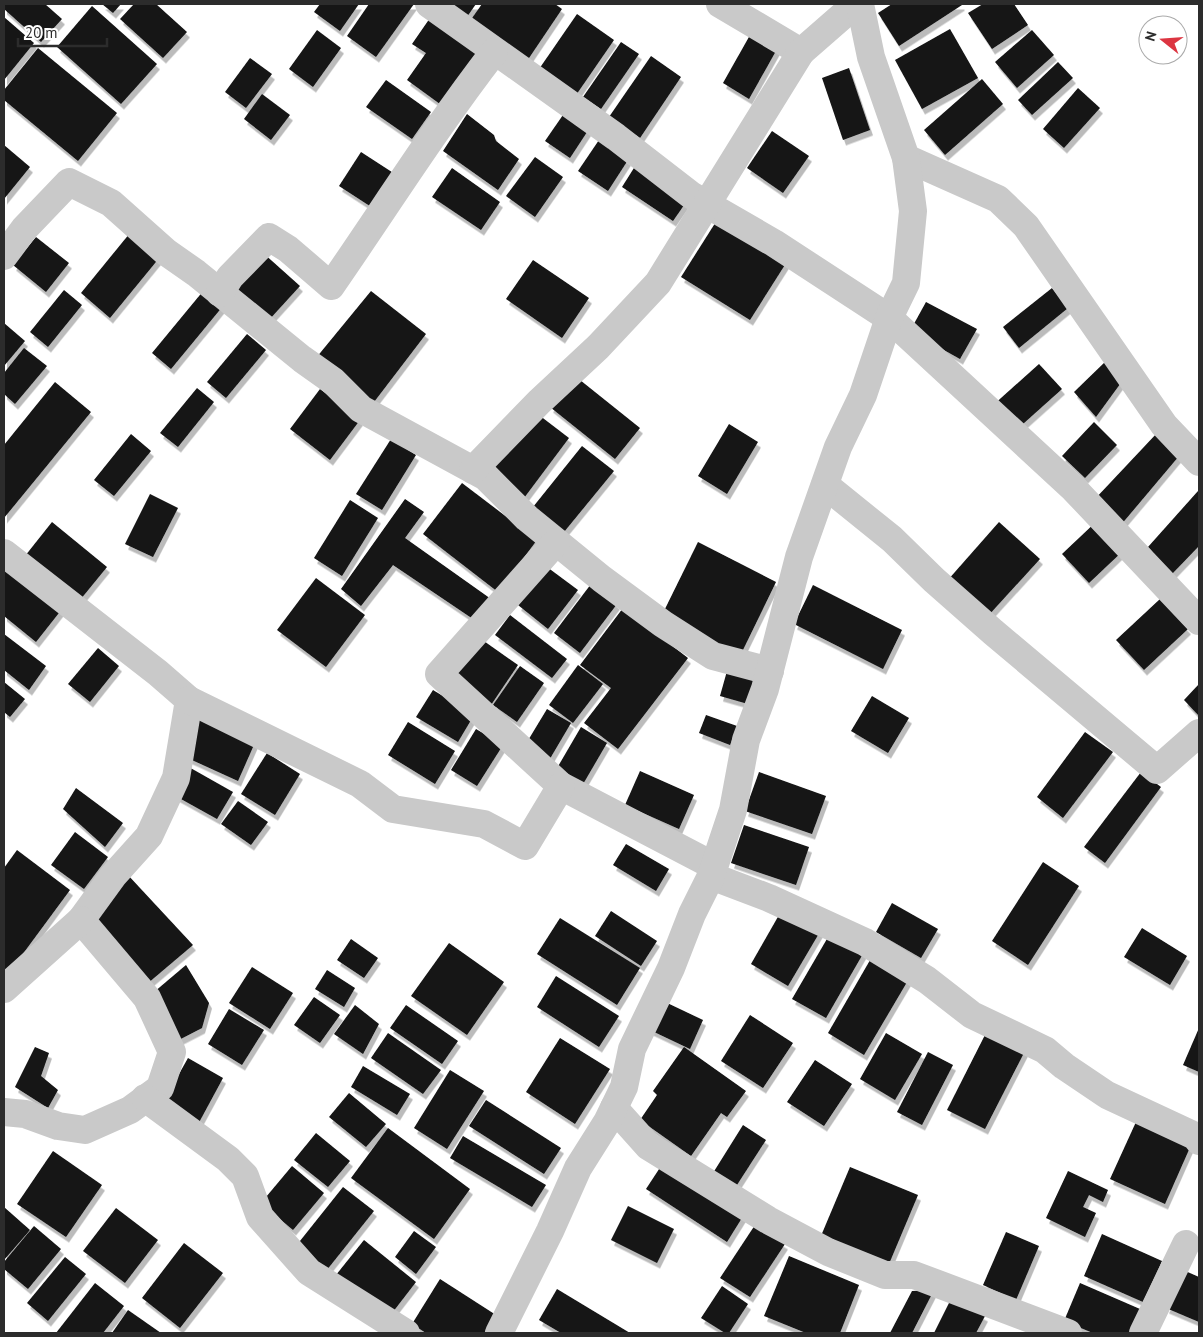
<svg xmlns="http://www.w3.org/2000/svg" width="1203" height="1337" font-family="'PT Sans',sans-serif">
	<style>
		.building { fill: #131313; filter: url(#shadow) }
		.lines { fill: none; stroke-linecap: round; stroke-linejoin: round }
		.minor { stroke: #c9c9c9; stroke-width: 28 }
	</style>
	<defs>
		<filter id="shadow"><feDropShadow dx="3" dy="5.5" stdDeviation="0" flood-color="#0004"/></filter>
	</defs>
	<rect width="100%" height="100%" fill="#fff"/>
	<!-- building -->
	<g class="building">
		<polygon points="4,4 45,4 62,19 41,42 4,9"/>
		<polygon points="102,4 121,4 113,13"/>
		<polygon points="134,4 156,4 187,32 163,58 120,19"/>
		<polygon points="320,4 359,4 340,31 314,12"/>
		<polygon points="369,4 414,4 376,57 347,36"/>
		<polygon points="438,4 476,4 464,21"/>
		<polygon points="482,4 555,4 562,9 527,61 470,21"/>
		<polygon points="892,4 961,4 962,5 899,46 878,13"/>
		<polygon points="983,4 1014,4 1028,25 992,49 968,13"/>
		<polygon points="92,6 157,64 121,104 57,47"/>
		<polygon points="577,14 614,40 574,98 537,72"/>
		<polygon points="4,17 34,43 4,80"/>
		<polygon points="430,18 477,52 440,104 407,80 426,53 412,44"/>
		<polygon points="754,28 781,42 749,99 723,83"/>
		<polygon points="950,29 978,78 922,109 895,60"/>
		<polygon points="317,30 341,48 313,87 289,69"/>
		<polygon points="1032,30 1054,55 1017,88 995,62"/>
		<polygon points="621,42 639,54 601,109 583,97"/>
		<polygon points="38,48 117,113 78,161 4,100 4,90"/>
		<polygon points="651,56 681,77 640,138 609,117"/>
		<polygon points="250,58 272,74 246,108 225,92"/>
		<polygon points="1058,62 1073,78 1032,115 1018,100"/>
		<polygon points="849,68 870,130 843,140 822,78"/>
		<polygon points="982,79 1003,104 945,155 924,130"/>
		<polygon points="386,80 431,112 412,139 366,107"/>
		<polygon points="1078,88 1100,108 1064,148 1043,129"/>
		<polygon points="262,94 290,115 271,140 244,119"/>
		<polygon points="565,112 589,129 570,158 545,141"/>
		<polygon points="467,114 494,135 496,141 519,159 498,190 443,151"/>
		<polygon points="772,131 809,156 783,193 747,168"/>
		<polygon points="599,140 628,160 608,191 578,171"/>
		<polygon points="4,145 30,167 4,199"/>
		<polygon points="361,152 398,176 376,210 339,186"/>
		<polygon points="535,157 563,177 535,217 506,196"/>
		<polygon points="639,160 691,195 673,221 622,187"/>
		<polygon points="452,168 500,202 481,230 432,197"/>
		<polygon points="719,217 788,260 750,320 681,277"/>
		<polygon points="130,233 160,257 110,318 81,293"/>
		<polygon points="36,237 69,263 46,292 13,265"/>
		<polygon points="262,252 300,286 268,321 230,287"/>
		<polygon points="533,260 589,298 562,338 506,299"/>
		<polygon points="1052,288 1068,308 1019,348 1003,327"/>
		<polygon points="64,290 82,305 48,347 30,332"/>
		<polygon points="204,290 223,306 171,369 152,353"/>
		<polygon points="371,291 426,334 374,402 316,358"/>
		<polygon points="926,302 977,329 960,359 910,331"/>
		<polygon points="4,323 25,341 4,366"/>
		<polygon points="247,334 266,350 226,398 207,382"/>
		<polygon points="24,348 47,366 15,404 4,394 4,373"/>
		<polygon points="1106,361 1123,380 1096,417 1074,392"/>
		<polygon points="1039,364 1062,389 1014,432 991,407"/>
		<polygon points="575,376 640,428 615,459 550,407"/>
		<polygon points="55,382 91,412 4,518 4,445"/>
		<polygon points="197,388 214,402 178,447 160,433"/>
		<polygon points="320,389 360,420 330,460 290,429"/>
		<polygon points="535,412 569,438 524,498 489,471"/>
		<polygon points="1094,422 1117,445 1085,478 1062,456"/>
		<polygon points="729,424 758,442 727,494 698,476"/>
		<polygon points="1158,432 1179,456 1120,526 1094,500"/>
		<polygon points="131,434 151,451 114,496 94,480"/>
		<polygon points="391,439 416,455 382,510 356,494"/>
		<polygon points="582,446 614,471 564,532 533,507"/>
		<polygon points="462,483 537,540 498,592 423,534"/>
		<polygon points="1198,491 1199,546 1172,574 1148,547"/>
		<polygon points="150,494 178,508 153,557 125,544"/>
		<polygon points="405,499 424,512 405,538 491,599 476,621 393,565 361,606 341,589"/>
		<polygon points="350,500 378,518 342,576 314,558"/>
		<polygon points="1098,520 1125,549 1089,583 1062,554"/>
		<polygon points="52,522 107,567 80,600 25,556"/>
		<polygon points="999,522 1040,559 987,617 947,581"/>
		<polygon points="698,542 776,582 740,656 661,617"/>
		<polygon points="4,553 66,604 36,642 4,616"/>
		<polygon points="547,567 578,590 548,629 518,605"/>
		<polygon points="316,578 365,615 326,667 277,630"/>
		<polygon points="591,584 617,604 580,653 554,633"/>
		<polygon points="813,585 902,630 883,669 794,624"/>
		<polygon points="1160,599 1188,629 1144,670 1116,640"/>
		<polygon points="623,608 688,658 618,749 584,723 611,688 580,665"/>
		<polygon points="510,615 567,659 552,678 495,635"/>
		<polygon points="4,634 46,666 29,690 4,670"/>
		<polygon points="481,639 518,665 491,705 453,678"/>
		<polygon points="98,648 119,666 90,702 68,684"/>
		<polygon points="578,665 603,684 573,723 549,705"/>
		<polygon points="520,666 544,683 517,722 493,705"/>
		<polygon points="727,671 755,679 748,704 720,696"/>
		<polygon points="4,682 25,699 10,717 4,712"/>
		<polygon points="1199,684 1199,716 1184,700"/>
		<polygon points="433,690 474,715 458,742 416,717"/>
		<polygon points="872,696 909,718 888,753 851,731"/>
		<polygon points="547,709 571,723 548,762 524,747"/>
		<polygon points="202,711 257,738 238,781 181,755"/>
		<polygon points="706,715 737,726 730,745 699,733"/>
		<polygon points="408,722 455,751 435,784 388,755"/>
		<polygon points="581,727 607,743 579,791 553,775"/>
		<polygon points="476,729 503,745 477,786 451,770"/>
		<polygon points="1085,732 1113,752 1063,818 1037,797"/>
		<polygon points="267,753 300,774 275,815 241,794"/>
		<polygon points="187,766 233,792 217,819 172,794"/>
		<polygon points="640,771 694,795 679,829 625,805"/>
		<polygon points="759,772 826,796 812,834 745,811"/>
		<polygon points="1141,772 1161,787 1105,863 1084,847"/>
		<polygon points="76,788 123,823 105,847 63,809"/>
		<polygon points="238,801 268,822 251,845 221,824"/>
		<polygon points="744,825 809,847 796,885 731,863"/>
		<polygon points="75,832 108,857 84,889 51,865"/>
		<polygon points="626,844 669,869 656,891 613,865"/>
		<polygon points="17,850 70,890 5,978 4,868"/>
		<polygon points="1043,862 1079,886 1028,965 992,941"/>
		<polygon points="127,874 193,945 141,989 81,920"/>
		<polygon points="892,903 938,929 921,958 876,932"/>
		<polygon points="783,908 821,930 788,986 751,964"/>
		<polygon points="611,911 657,941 641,966 595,936"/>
		<polygon points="560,918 640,968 617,1005 537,954"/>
		<polygon points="1142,928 1187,956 1170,985 1124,957"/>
		<polygon points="831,932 864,952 826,1018 792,999"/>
		<polygon points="351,939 378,958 364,978 337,960"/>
		<polygon points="449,943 504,982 467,1035 411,996"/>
		<polygon points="873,955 910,977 864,1055 828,1033"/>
		<polygon points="186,965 209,1003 202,1028 171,1044 147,998"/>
		<polygon points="252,967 293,993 270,1029 229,1003"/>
		<polygon points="327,970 355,988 344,1007 315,989"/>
		<polygon points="556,976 619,1016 599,1047 537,1007"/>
		<polygon points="314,997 340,1015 320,1043 294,1025"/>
		<polygon points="663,1001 703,1020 690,1049 650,1030"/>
		<polygon points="355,1005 379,1024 363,1054 334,1034"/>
		<polygon points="406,1005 458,1041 442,1064 390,1028"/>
		<polygon points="229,1009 264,1030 242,1065 208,1044"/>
		<polygon points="750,1015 793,1043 763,1088 721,1061"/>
		<polygon points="1199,1028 1199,1072 1183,1065"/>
		<polygon points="988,1029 1026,1049 985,1129 947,1110"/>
		<polygon points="388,1033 441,1070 423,1094 371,1058"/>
		<polygon points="886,1033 922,1054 895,1100 860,1079"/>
		<polygon points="560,1038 610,1069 575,1124 526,1092"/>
		<polygon points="35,1047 49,1053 41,1076 58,1090 48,1108 15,1087"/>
		<polygon points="684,1047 746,1091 727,1117 721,1113 691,1156 640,1120 657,1095 653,1091"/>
		<polygon points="928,1052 953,1065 922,1125 897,1112"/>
		<polygon points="188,1058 223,1078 196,1128 160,1108"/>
		<polygon points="815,1060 852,1084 824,1126 787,1102"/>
		<polygon points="363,1066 410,1094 397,1115 351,1087"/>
		<polygon points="450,1070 484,1091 447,1149 414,1128"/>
		<polygon points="349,1093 386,1124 366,1147 329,1117"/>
		<polygon points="486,1100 561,1148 544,1174 469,1126"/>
		<polygon points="1141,1111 1195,1136 1165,1204 1110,1179"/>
		<polygon points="743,1125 766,1140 735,1188 713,1173"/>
		<polygon points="388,1128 470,1189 434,1239 351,1178"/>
		<polygon points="316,1133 350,1161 328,1187 294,1160"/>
		<polygon points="463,1136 546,1185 532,1207 450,1158"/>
		<polygon points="53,1151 102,1185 66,1237 17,1204"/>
		<polygon points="665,1160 745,1213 727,1242 646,1189"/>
		<polygon points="292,1166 324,1193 293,1230 261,1203"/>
		<polygon points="850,1167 918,1195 886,1271 818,1243"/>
		<polygon points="1068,1171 1108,1190 1103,1202 1089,1195 1083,1207 1096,1213 1085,1237 1046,1218"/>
		<polygon points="343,1187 374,1211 326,1271 296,1246"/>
		<polygon points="628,1206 674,1229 657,1263 611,1240"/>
		<polygon points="4,1207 30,1230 4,1260"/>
		<polygon points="116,1208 158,1240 125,1283 83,1251"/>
		<polygon points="755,1225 785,1244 750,1297 720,1278"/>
		<polygon points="34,1226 61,1249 28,1289 4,1269 4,1262"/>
		<polygon points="414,1231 436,1247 416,1274 395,1257"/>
		<polygon points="1006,1232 1039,1246 1016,1300 983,1285"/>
		<polygon points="1102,1234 1162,1261 1143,1302 1084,1276"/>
		<polygon points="364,1240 416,1282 389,1317 336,1275"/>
		<polygon points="184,1243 223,1273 180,1328 142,1298"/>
		<polygon points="789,1256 859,1285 840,1333 806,1333 764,1316"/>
		<polygon points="65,1257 86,1274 48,1321 27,1303"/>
		<polygon points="1183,1270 1199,1277 1199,1322 1166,1308"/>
		<polygon points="440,1279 496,1315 484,1333 426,1333 412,1324"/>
		<polygon points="95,1283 124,1306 103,1333 56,1333"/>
		<polygon points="1080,1283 1140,1309 1130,1333 1093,1333 1064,1321"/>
		<polygon points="722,1286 748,1304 729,1333 725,1333 701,1318"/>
		<polygon points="557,1289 630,1333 561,1333 539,1320"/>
		<polygon points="934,1290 912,1333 890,1333 912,1291"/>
		<polygon points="951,1299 985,1316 976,1333 934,1333"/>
		<polygon points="128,1310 161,1333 112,1333"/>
	</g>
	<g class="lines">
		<!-- minor -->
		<g class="minor">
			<polyline points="429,4 616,137 691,195 774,243 889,318 1074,489 1199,621"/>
			<polyline points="720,4 801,52"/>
			<polyline points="906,158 998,199 1026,226 1164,425 1199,462"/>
			<polyline points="4,256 24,229 69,182 111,203 166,252 196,273 302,359 333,381 361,409 486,477 527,518 602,579 663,624 713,656 770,671"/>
			<path d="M220 293 230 277 269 237 288 249 331 286C385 208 436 127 494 52"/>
			<polyline points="473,470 539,402 598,347 658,283 801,52 856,4"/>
			<polyline points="825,485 892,539 934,580 993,632 1157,770 1199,733"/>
			<polyline points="556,542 439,674 561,786 714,866"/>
			<polyline points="4,553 158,673 189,700 176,778 149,836 113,876 81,920 147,998 172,1052 160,1088 130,1110 85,1130 58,1126 25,1114 4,1112"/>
			<polyline points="189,700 360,784 393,809 484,824 525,846 561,786"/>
			<polyline points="711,876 769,898 865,942 927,980 972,1015 1045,1050 1064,1066 1107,1095 1195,1136 1199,1141"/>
			<polyline points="4,989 81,920"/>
			<polyline points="145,1098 228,1159 245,1176 260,1217 309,1272 406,1333"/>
			<polyline points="614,1108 648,1146 768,1220 828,1252 885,1275 914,1275 1068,1333"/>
			<polyline points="499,1333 550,1231 578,1168 607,1122 624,1087 632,1049 671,968 692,914 711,876 733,810 746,740 765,689 799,557 838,447 863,395 889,318 906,283 913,211 906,158 871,57 860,4"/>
			<polyline points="1143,1333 1186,1244"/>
		</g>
	</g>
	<!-- border -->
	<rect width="1203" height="1337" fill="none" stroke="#2c2c2c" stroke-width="10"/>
	<!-- north arrow -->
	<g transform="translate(1163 40) rotate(287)"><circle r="24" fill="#ffffff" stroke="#ababab"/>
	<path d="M0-4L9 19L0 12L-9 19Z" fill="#dc3541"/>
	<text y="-8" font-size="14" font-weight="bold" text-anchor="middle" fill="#2c2c2c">N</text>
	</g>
	<!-- scale -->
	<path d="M18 38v8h89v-8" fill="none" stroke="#2c2c2c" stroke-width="2.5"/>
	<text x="25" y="38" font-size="15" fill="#2c2c2c" stroke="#ffffff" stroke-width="4" paint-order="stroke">20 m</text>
</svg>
